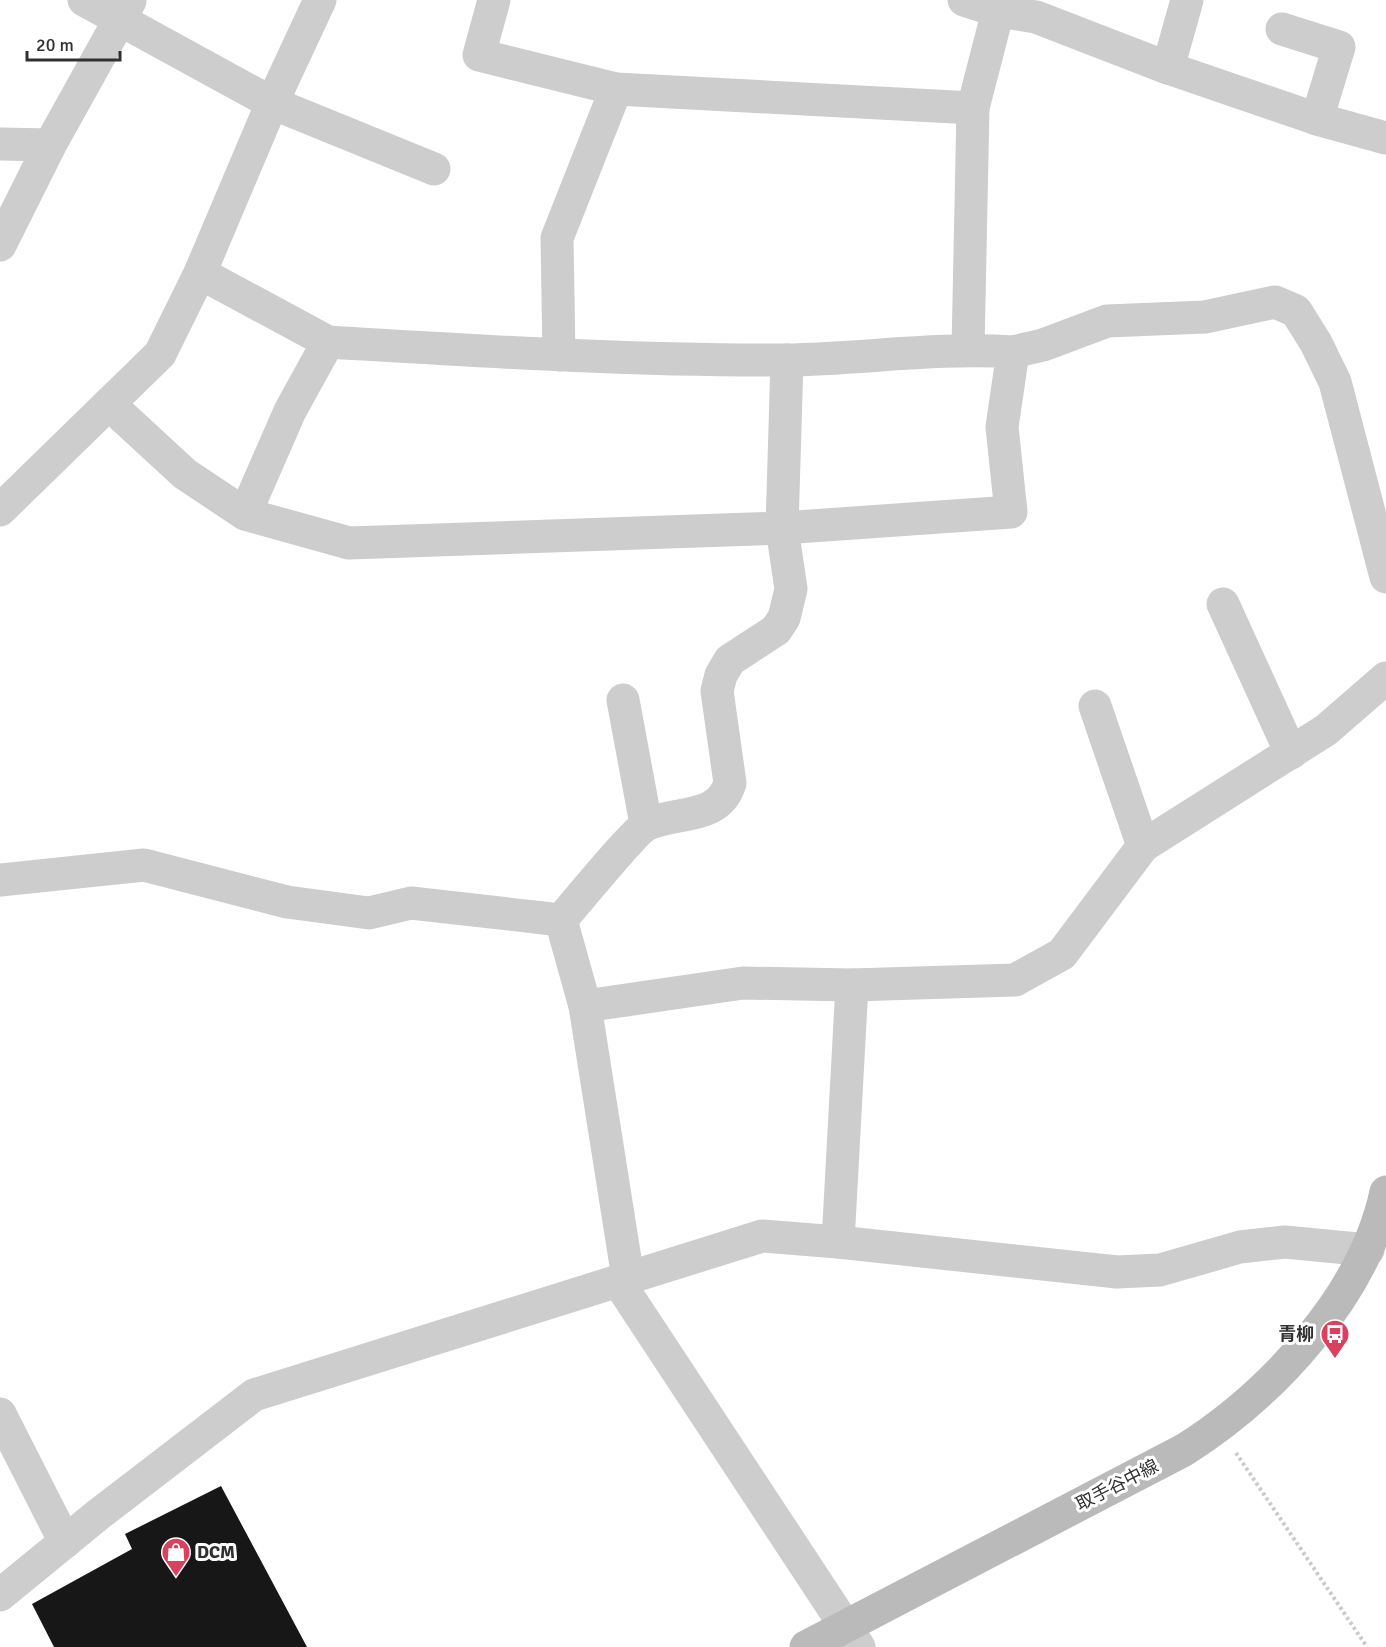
<svg xmlns="http://www.w3.org/2000/svg" width="1386" height="1647" font-family="Signika,'Noto Sans JP',sans-serif">
	<style>
		.building { fill: #171717 }
		.lines { fill: none; stroke-linecap: round; stroke-linejoin: round }
		.path { stroke: #cacaca; stroke-width: 4; stroke-dasharray: 3 3; stroke-linecap: butt }
		.minor { stroke: #cdcdcd; stroke-width: 33 }
		.secondary { stroke: #bababa; stroke-width: 33 }
		.labels { text-anchor: middle; stroke-width: 6; stroke-linejoin: round; paint-order: stroke }
		.poi-label { font-size: 18px; font-weight: bold; fill: #303030; stroke: #fff; text-anchor: end }
		.street-label { font-size: 18px; fill: #303030; stroke: #fff }
	</style>
	<rect width="100%" height="100%" fill="#fff"/>
	<!-- building -->
	<polygon class="building" points="221,1486 307,1647 54,1647 32,1604 132,1549 125,1534"/>
	<g class="lines">
		<!-- path -->
		<polyline class="path" points="1236,1453 1367,1647"/>
		<!-- minor -->
		<g class="minor">
			<polyline points="84,0 272,103 434,169"/>
			<polyline points="494,0 479,55 616,89 973,108"/>
			<polyline points="964,0 998,11 1036,17 1168,68 1317,119 1386,138"/>
			<polyline points="1282,29 1339,47 1317,119"/>
			<polyline points="1168,68 1187,0"/>
			<polyline points="0,144 50,145"/>
			<polyline points="0,245 50,145 130,1"/>
			<polyline points="200,273 328,342"/>
			<polyline points="968,349 973,108 998,11"/>
			<polyline points="1013,352 1043,345 1107,321 1205,317 1275,302 1296,311 1316,343 1335,382 1386,577"/>
			<polyline points="559,355 557,238 616,89"/>
			<path d="M109 404 185 474 245 514 349 543 782 528 1011 512 1002 427 1013 352C937 347 862 359 786 360 633 361 480 351 328 342L290 411 245 514"/>
			<polyline points="0,510 160,354 200,273 272,103 320,0"/>
			<polyline points="1223,604 1291,753"/>
			<polyline points="623,700 646,824"/>
			<polyline points="1095,706 1143,846"/>
			<polyline points="0,880 144,865 287,902 369,913 411,903 561,920 585,1006 743,983 852,985 838,1242"/>
			<path d="M561 920C575 904 636 829 648 824 678 811 719 820 730 783L717 691 721 675 730 660 776 630 784 618 791 589 782 528 787 360"/>
			<polyline points="852,985 1015,980 1062,954 1143,846 1326,730 1386,678"/>
			<polyline points="585,1006 628,1278"/>
			<polyline points="618,1281 859,1647"/>
			<polyline points="0,1414 65,1542"/>
			<polyline points="0,1595 99,1514 254,1395 762,1236 838,1242 1117,1272 1160,1270 1240,1247 1285,1242 1368,1250"/>
		</g>
		<!-- secondary -->
		<path class="secondary" d="M806 1647 1184 1450C1271 1395 1364 1296 1386 1192"/>
	</g>
	<!-- icons -->
	<defs>
		<g id="bus-pin" transform="scale(1.5)"><path d="M0 17L-7.5 6A9.5 9.5 0 1 1 7.5 6Z" fill="#d9415e" stroke="#fff"/><path d="M-5-6H5V4H4V6H2V4H-2V6H-4V4H-5ZM-3.5-4V0h7V-4ZM-3.5 1.2v1.5H-2V1.2ZM2 1.2v1.5H3.5V1.2Z" fill="#fff"/></g>
		<g id="shop-pin" transform="scale(1.5)"><path d="M0 17L-7.5 6A9.5 9.5 0 1 1 7.5 6Z" fill="#d9415e" stroke="#fff"/><path d="M-5-2.5h2.3a2.7 3.5 0 0 1 5.4 0H5L5.5 6h-11ZM-1.5-2.5h3a1.5 2.3 0 0 0-3 0Z" fill="#fff"/></g>
	</defs>
	<g fill-rule="evenodd">
		<use href="#bus-pin" x="1335" y="1334"/>
		<use href="#shop-pin" x="176" y="1552"/>
	</g>
	<g class="labels">
		<!-- poi labels -->
		<g class="poi-label">
			<text x="1314" y="1340">青柳</text>
			<text x="197" y="1558" text-anchor="start">DCM</text>
		</g>
		<!-- street labels -->
		<g class="street-label">
			<text transform="translate(1117 1485) rotate(-27)" y="6">取手谷中線</text>
		</g>
	</g>
	<!-- scale -->
	<path d="M27 51v9h93v-9" fill="none" stroke="#303030" stroke-width="3"/>
	<text x="36" y="51" font-size="18" fill="#303030" stroke="#ffffff" stroke-width="4.5" paint-order="stroke">20 m</text>
</svg>
